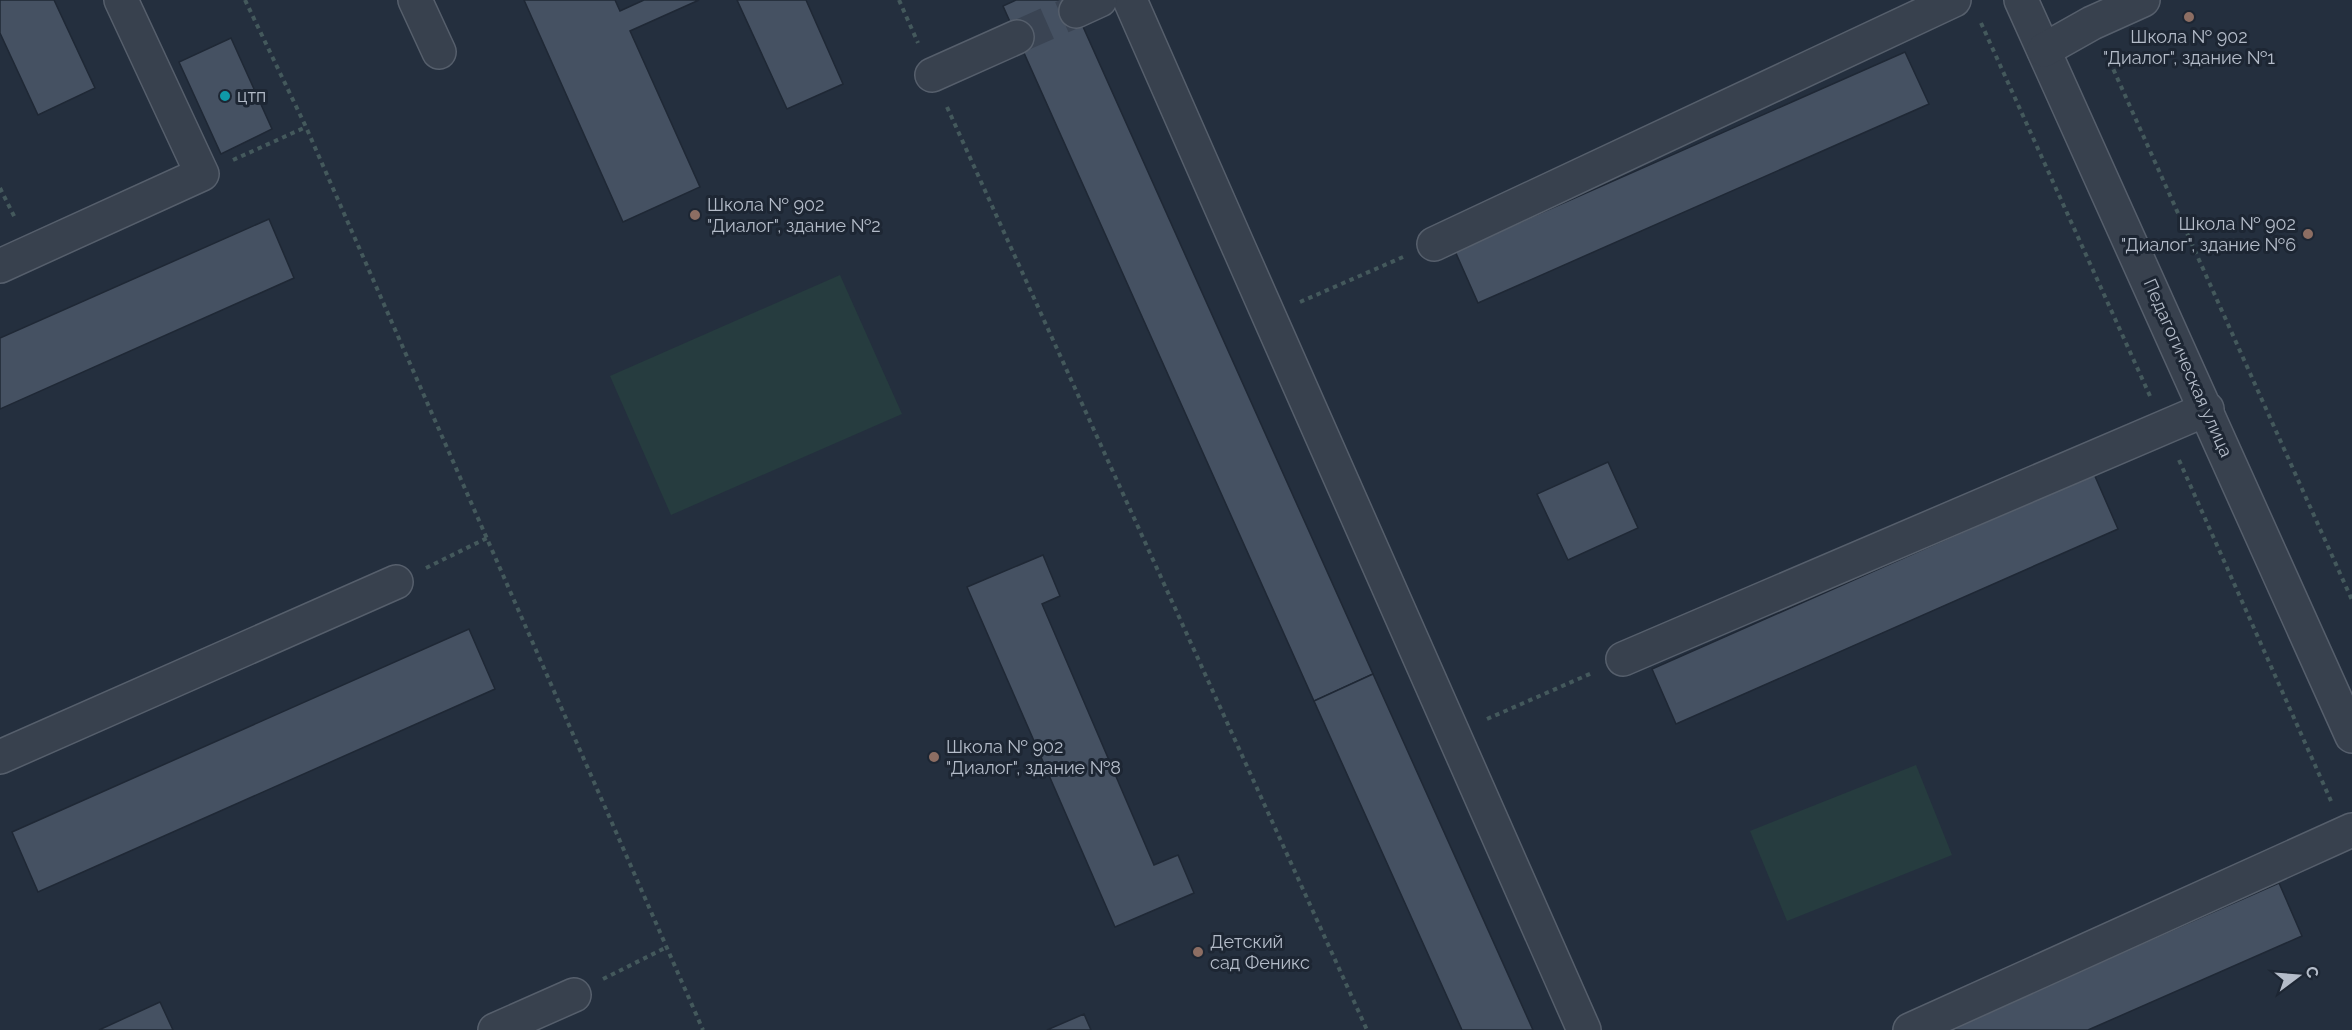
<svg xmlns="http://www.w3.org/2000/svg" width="2352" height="1030" font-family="Raleway,sans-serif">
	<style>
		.green { fill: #263c3f }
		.building { fill: #455162; stroke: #1f2835; stroke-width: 1.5 }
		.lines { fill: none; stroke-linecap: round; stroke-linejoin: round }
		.minor-tunnel { stroke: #3a4453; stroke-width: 33; stroke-dasharray: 33 16; stroke-linecap: butt }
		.minor-casing { stroke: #565f6c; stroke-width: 36 }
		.path { stroke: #44595c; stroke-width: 4; stroke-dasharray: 4.5 4.5; stroke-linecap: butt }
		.minor { stroke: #38414e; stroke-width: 33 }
		.education-dot { fill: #8d6e63; stroke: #1d2633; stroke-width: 2 }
		.culture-dot { fill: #0f9aa8; stroke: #1d2633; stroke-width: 2 }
		.labels { text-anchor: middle; stroke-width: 6; stroke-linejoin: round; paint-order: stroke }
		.poi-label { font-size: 18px; fill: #b4bcc9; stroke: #1d2633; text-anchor: start }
		.street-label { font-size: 18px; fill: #b4bcc9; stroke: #1d2633 }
	</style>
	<rect width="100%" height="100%" fill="#242f3e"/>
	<!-- green -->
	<g class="green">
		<polygon points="840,275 902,414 671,515 610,376"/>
		<polygon points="1916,765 1952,855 1787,921 1750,831"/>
	</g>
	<!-- building -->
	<g class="building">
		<polygon points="0,0 54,0 95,88 38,115 0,33"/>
		<polygon points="524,0 615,0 620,11 644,0 699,0 630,31 700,187 623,222"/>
		<polygon points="737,0 806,0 843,84 787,109"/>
		<polygon points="1016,0 1071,0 1373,674 1314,701 1003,6"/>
		<polygon points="231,38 272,129 221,154 179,62"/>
		<polygon points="1905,52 1929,104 1478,303 1455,251"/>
		<polygon points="269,219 294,278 0,409 0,338"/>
		<polygon points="1608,462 1638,528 1568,560 1537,494"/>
		<polygon points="2094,474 2118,529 1676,724 1652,669"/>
		<polygon points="1043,555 1060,596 1042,604 1154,865 1178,855 1194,893 1115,927 967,587"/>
		<polygon points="469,629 495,689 38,892 12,832"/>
		<polygon points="1373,674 1533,1030 1462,1030 1314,701"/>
		<polygon points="2279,883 2302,936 2088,1030 1946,1030"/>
		<polygon points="160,1002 173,1030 99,1030"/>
		<polygon points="1084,1014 1091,1030 1047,1030"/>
	</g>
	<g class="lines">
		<!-- minor-tunnel -->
		<polyline class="minor-tunnel" points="1017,37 1076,11"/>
		<!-- minor casing -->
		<g class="minor-casing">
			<g id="minor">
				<polyline points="415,0 439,52"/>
				<path d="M1130 0C1280 344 1435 686 1584 1030"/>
				<polyline points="2021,0 2352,736"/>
				<polyline points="1076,11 1100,0"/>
				<polyline points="2044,50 2092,23 2143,0"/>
				<polyline points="932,75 1017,37"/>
				<polyline points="1434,244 1954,0"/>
				<polyline points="0,266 202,174 121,0"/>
				<polyline points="1623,659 2207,409"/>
				<polyline points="0,757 396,582"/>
				<polyline points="495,1030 574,995"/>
				<polyline points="1910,1030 2352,830"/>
			</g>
		</g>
		<!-- path -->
		<g class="path">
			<polyline points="245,0 306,127 703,1030"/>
			<polyline points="899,0 918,43"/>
			<polyline points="1981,23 2150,396"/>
			<polyline points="2106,53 2352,600"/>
			<polyline points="947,107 1367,1030"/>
			<polyline points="233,160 306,127"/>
			<polyline points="0,188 16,220"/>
			<polyline points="1300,302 1403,257"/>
			<polyline points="2179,460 2331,801"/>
			<polyline points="426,568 487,538"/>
			<polyline points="1487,719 1592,673"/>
			<polyline points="603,979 667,947"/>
		</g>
		<!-- minor -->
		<use href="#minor" class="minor"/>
	</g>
	<!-- markers -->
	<g class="education-dot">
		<circle cx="2189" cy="17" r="6"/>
		<circle cx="695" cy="215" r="6"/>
		<circle cx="2308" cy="234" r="6"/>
		<circle cx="934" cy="757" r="6"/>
		<circle cx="1198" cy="952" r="6"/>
	</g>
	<circle class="culture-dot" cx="225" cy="96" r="6"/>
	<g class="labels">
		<!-- poi labels -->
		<g class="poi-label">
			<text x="2189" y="43" text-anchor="middle">Школа № 902<tspan x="2189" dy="21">"Диалог", здание №1</tspan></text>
			<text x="237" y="102">цтп</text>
			<text x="707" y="211">Школа № 902<tspan x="707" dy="21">"Диалог", здание №2</tspan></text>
			<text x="2296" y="230" text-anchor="end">Школа № 902<tspan x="2296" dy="21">"Диалог", здание №6</tspan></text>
			<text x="946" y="753">Школа № 902<tspan x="946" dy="21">"Диалог", здание №8</tspan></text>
			<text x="1210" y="948">Детский<tspan x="1210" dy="21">сад Феникс</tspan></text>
		</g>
		<!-- street labels -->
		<g class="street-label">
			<text transform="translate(2188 368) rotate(66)" y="6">Педагогическая улица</text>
		</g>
	</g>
	<!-- north arrow -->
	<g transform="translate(2298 976) rotate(74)" stroke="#1d2633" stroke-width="4.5" paint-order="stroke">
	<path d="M0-4.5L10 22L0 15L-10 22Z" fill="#b4bcc9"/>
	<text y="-9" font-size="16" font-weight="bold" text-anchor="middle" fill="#b4bcc9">С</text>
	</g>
</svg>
